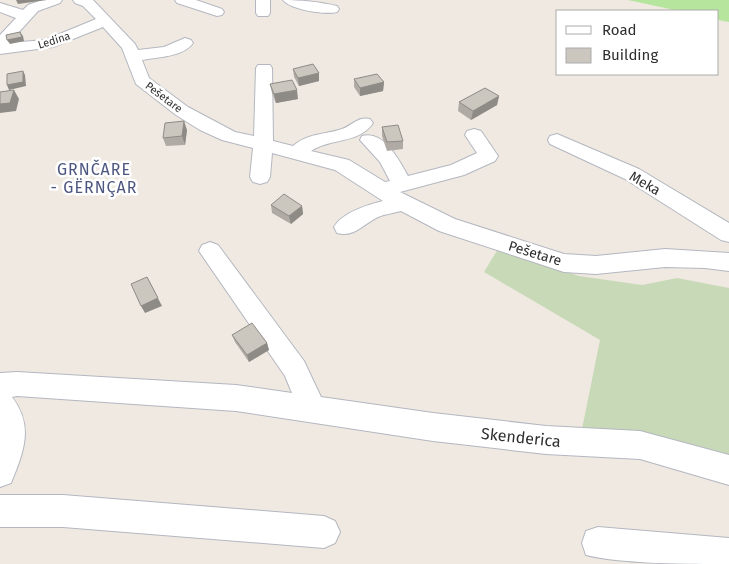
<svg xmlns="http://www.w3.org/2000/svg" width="729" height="564" font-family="'Fira Sans',sans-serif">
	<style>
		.green { fill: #b6e59e }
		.cemetery { fill: #c8d9b8 }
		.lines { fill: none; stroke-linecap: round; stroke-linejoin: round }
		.minor-casing { stroke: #b4b7c1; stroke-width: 2 }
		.minor { fill: #fff; fill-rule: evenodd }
		.wall { fill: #afaba4 }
		.shaded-wall { fill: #8e8b86 }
		.building { fill: #cbc7bf; stroke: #8e8b86 }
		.labels { text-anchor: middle; stroke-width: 5; stroke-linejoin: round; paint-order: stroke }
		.far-street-label { font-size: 11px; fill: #2e2e2e; stroke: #fff }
		.street-label { font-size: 14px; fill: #2e2e2e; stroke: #fff }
		.quarter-label { font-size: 16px; letter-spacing: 1px; fill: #4d5680; stroke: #fff }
		.near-street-label { font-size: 16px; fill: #2e2e2e; stroke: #fff }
	</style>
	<rect width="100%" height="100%" fill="#efe9e1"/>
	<!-- green -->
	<polygon class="green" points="628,0 729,0 729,22 718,20 718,11 679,11"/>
	<!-- cemetery -->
	<polygon class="cemetery" points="498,249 579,276 642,285 677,278 729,288 729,466 582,429 600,340 484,272"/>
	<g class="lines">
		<!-- minor casing -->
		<g class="minor-casing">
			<g id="minor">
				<path d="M42 0H62L60 3 38 11 9 43 45 40 96 19 83 6 75 3 73 0H93L135 44 138 50 164 47 185 38 191 40 193 43C183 57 158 57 142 60L149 78 188 107 235 132 254 136 256 68 258 65H270L272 68 273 141 293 146C308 133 324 135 342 129 353 125 358 116 370 119L373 123C359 144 330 138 311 151L349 160 385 182 390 181 380 162 360 140 362 136C384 130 399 160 408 176L451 165 477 153 465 135 467 131 474 129 481 131 498 156 495 161 464 175 400 192 455 219 564 254 596 256 665 249 729 253V271L705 268 665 267 596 274 564 272 439 231 401 211C394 213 385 214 378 217 363 224 354 238 337 233L334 227C343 212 367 205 383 201L335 170 272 153 270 177 267 182 260 184 253 182 250 177 253 148 222 140 200 130 176 115 136 84 122 48 103 27 53 47 0 54V35L16 18 0 12V3L23 10 28 5Z"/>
				<polygon points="175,0 196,0 222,9 224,12 222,15 217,16 177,3"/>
				<polygon points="256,0 270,0 270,13 268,16 258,16 256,13"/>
				<path d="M283 0C301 0 320 2 337 6L339 9 337 12C325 15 291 10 283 0Z"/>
				<polygon points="557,134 639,169 729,223 729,242 721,240 625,179 550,144 548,140 550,136"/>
				<path d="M210 242 218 245 304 361 321 397 433 413 546 426 640 431 729 455V485L640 459 546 454 433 441 236 411 17 396 12 397C34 426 24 451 11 483L0 487V373L17 372 236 385 292 393 285 376 199 251 202 245Z"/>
				<polygon points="0,495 63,495 324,516 335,521 340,532 335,543 324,548 63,527 0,527"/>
				<path d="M598 527 729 538V564C690 564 622 564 586 555L582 543 586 531Z"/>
			</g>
		</g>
		<!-- minor -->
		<use href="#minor" class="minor"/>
	</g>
	<!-- wall -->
	<g class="wall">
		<polygon points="293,69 319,81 299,86 294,77"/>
		<polygon points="354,79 384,82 383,91 360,96 354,87"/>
		<polygon points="270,84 298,99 276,103 272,93"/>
		<polygon points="499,96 497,105 471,120 458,111 459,102"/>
		<polygon points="382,127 403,141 403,149 387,151 382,136"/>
		<polygon points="187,130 185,145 166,146 163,138"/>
		<polygon points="271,205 302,206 303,214 291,224 272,213"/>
		<polygon points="232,335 267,343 269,350 249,362 235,342"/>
	</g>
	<!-- shaded-wall -->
	<g class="shaded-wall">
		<polygon points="16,0 47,0 18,4"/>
		<polygon points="20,32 23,36 24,41 10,44 7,40"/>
		<polygon points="23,71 25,75 26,86 9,90 7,85"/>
		<polygon points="319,73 319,81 299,86 298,78"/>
		<polygon points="384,82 383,91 360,96 360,88"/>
		<polygon points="14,90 19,99 16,111 0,113 0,104"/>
		<polygon points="297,90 298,99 276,103 274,94"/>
		<polygon points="499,96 497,105 471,120 473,111"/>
		<polygon points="184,121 187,130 185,145 182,136"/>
		<polygon points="302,206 303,214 291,224 289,216"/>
		<polygon points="147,277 162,306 145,313 141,306"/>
		<polygon points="267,343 269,350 249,362 247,355"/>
	</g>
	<!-- building -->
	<g class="building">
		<polygon points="20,32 22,37 7,40 6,35"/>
		<polygon points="313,64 319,73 298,78 293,69"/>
		<polygon points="23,71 23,82 7,85 7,74"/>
		<polygon points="377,74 384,82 360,88 354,79"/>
		<polygon points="292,80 297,90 274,94 270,84"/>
		<polygon points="485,88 499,96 473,111 459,102"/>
		<polygon points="14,90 10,103 0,104 0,92"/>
		<polygon points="184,121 182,136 163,138 165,123"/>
		<polygon points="398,125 403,141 387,142 382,127"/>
		<polygon points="284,194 302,206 289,216 271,205"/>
		<polygon points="147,277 158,298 141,306 131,284"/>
		<polygon points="252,323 267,343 247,355 232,335"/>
	</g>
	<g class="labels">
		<!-- far-street labels -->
		<g class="far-street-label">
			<text transform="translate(54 40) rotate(-17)" y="4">Ledina</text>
			<text transform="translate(164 97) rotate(37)" y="4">Pešetare</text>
		</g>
		<!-- street labels -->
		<g class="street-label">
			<text transform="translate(645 183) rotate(30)" y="5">Meka</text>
			<text transform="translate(535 253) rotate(17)" y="5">Pešetare</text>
		</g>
		<!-- quarter labels -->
		<g class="quarter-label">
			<text x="94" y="175">GRNČARE<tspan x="94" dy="18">- GËRNÇAR</tspan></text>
		</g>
		<!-- near-street labels -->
		<g class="near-street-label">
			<text transform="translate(521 437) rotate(6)" y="6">Skenderica</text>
		</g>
	</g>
	<!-- legend -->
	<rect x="556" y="10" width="162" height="65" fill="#ffffff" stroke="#ababab"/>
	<rect x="566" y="26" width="25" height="8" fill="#ffffff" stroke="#ababab"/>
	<text x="602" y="35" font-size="15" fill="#2e2e2e">Road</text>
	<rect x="566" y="48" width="25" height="15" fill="#cbc7bf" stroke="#ababab"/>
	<text x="602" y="60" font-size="15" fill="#2e2e2e">Building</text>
</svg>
